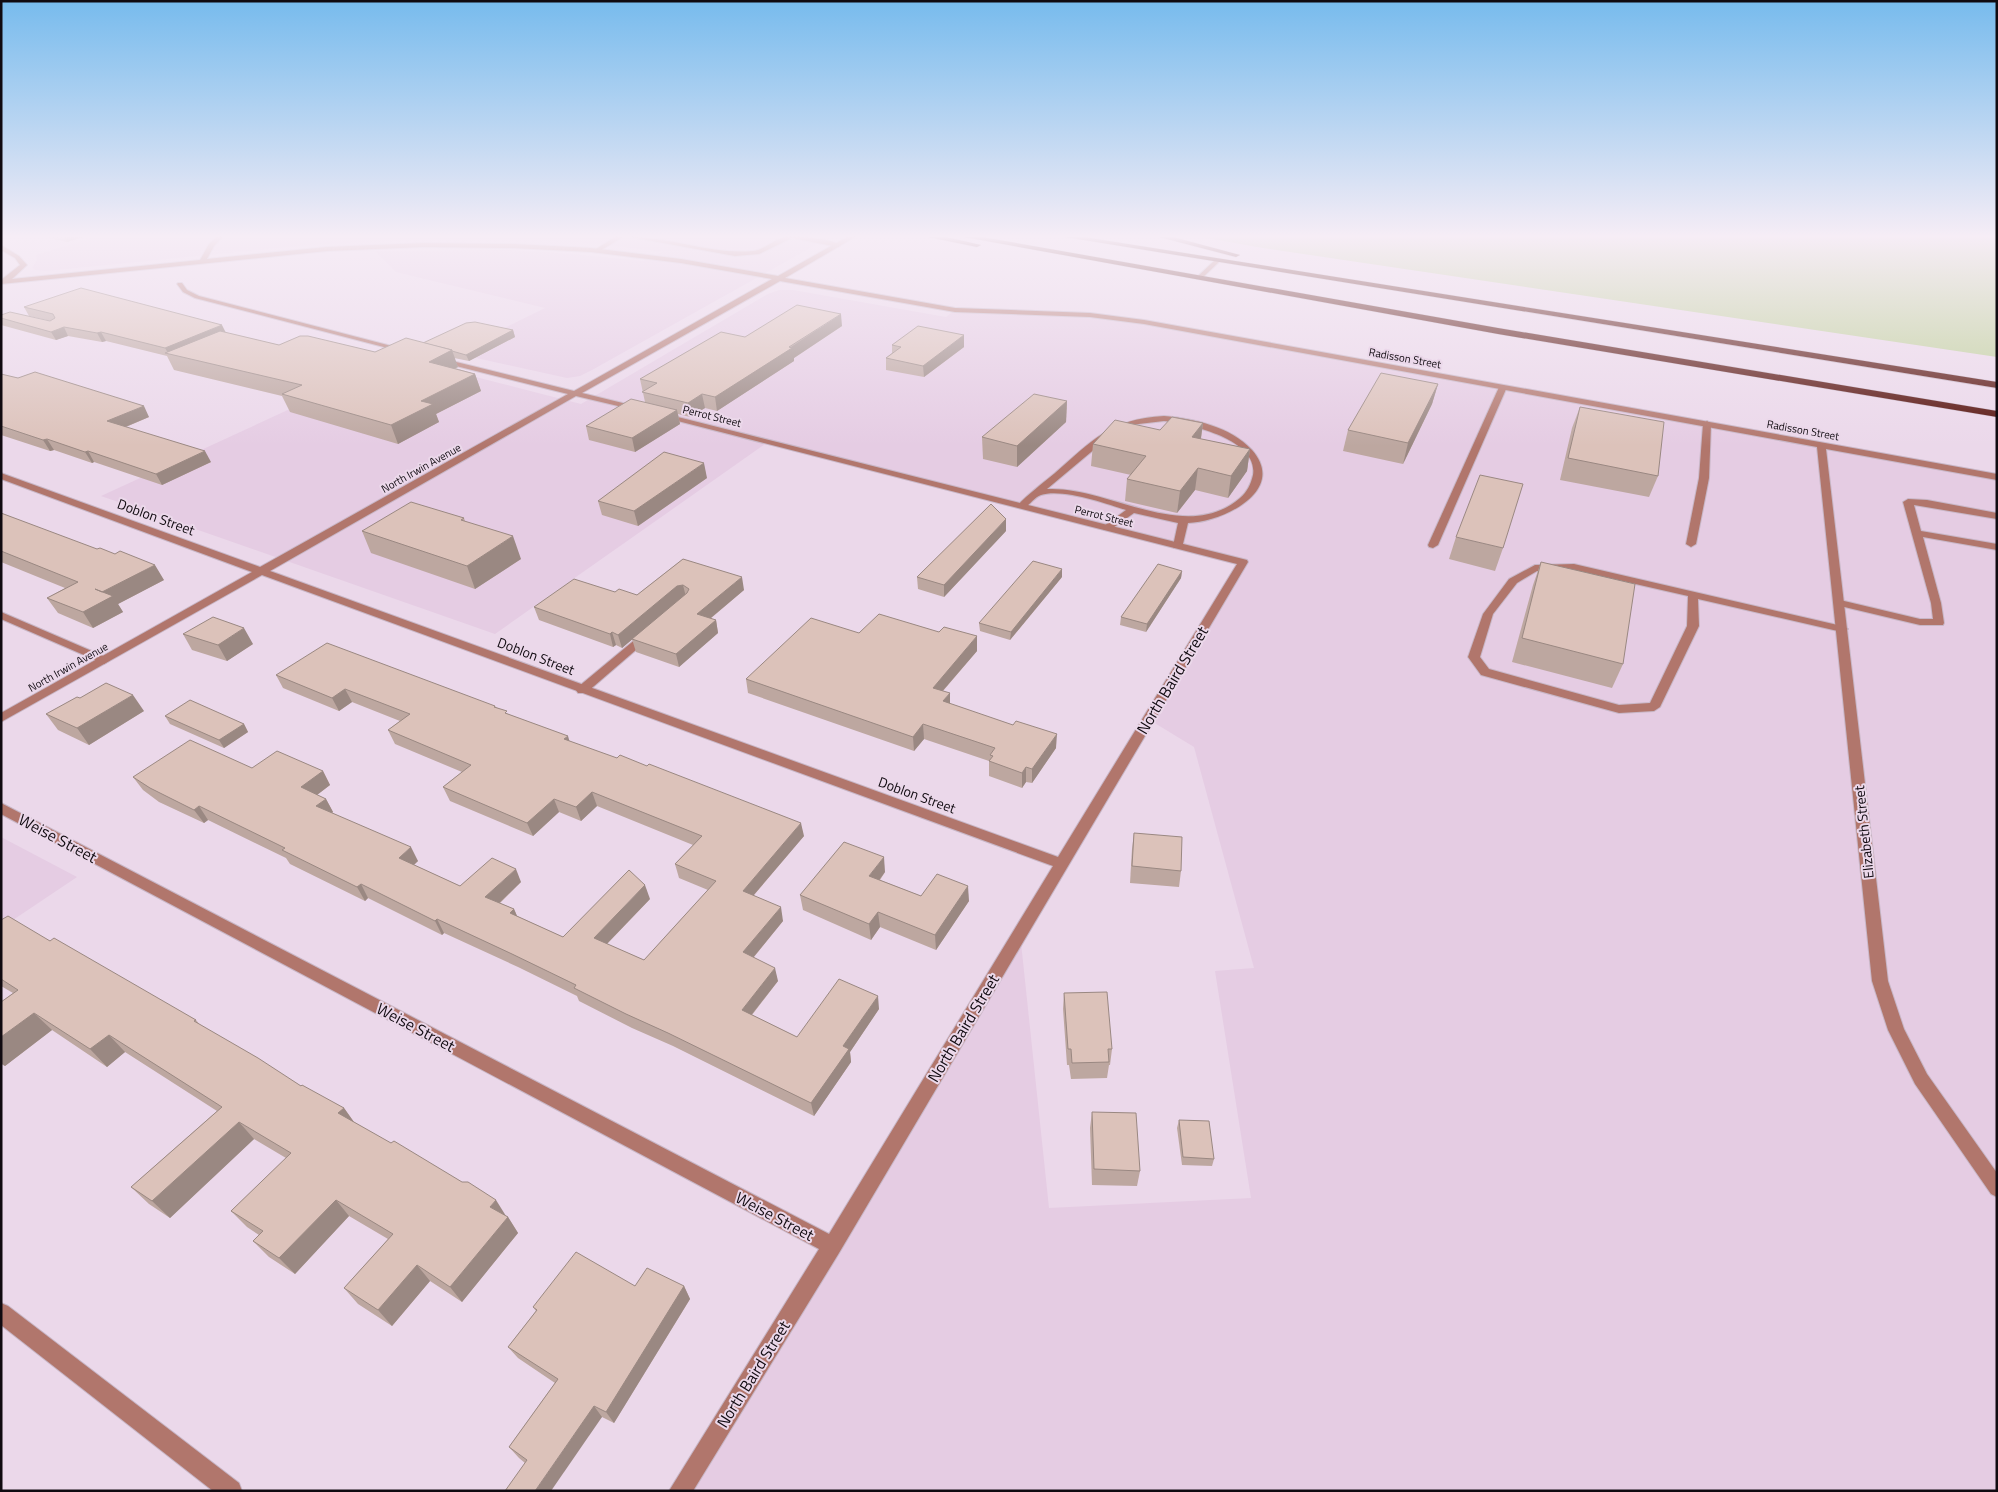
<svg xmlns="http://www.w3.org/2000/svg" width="1998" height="1492" font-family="'Titillium Web',sans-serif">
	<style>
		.built { fill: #e5cce3 }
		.green { fill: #bdcf97 }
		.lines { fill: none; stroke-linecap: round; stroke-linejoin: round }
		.lane-casing { stroke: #c8b7c7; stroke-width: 2 }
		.street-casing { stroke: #c8b7c7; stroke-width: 2 }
		.highway-casing { stroke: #c8b7c7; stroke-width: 1 }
		.lane { fill: #b1766c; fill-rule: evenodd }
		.street { fill: #b1766c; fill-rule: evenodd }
		.highway { fill: #510c06; fill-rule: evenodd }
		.wall { fill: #bda7a0 }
		.shaded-wall { fill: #9a8882 }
		.building { fill: #dcc2ba; stroke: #9a8882 }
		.labels { text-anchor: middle; stroke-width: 4; stroke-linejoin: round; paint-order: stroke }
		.far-street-label { font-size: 11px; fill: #100a10; stroke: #ebd8ea }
		.street-label { font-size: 14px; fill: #100a10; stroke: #ebd8ea }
		.near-street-label { font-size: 16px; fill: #100a10; stroke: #ebd8ea }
	</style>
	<rect width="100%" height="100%" fill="#ebd8ea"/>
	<!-- built -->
	<g class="built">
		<polygon points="96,237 820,237 828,238 592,370 580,376 567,378 454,353 545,308 396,272 375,251 511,250 572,254 643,261 662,252 601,244 542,240 404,240 308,245 46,271 35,270 32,268 37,260 36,255"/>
		<polygon points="779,290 793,290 946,317 955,310 1117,318 1997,477 1997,1491 680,1491 1020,933 1049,1208 1251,1198 1215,971 1254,968 1194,747 1148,719 1242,562 768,442 495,634 101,496 401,358 581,404 768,294"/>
		<polygon points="1,837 77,877 1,928"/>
	</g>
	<!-- green -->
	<polygon class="green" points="1201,237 1997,237 1997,357 1263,248"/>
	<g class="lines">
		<!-- lane casing -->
		<g class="lane-casing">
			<g id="lane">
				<polygon points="615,237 623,237 598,252 593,251"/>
				<path d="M630 237C671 237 712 255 753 251 764 250 773 240 784 237 796 235 831 239 841 245L838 247 792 238 759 254 735 256Z"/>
				<polygon points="1215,260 1220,261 1201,279 1197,279 1197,277"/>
				<polygon points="1500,385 1507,387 1438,545 1433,548 1429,547 1428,545"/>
				<path d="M1164 416C1194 419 1230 426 1252 450 1288 491 1222 522 1188 523L1182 548H1174L1173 546 1178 523 1134 513 1110 530H1104V526L1126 510C1105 503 1061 488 1041 495 1035 497 1030 504 1025 508H1019L1017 506C1028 494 1042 484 1055 473 1093 440 1110 419 1164 416ZM1164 421C1189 424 1259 439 1253 475 1251 484 1247 492 1240 498 1185 545 1110 486 1047 489L1115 432 1130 425Z"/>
				<polygon points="1707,421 1711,424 1709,478 1696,544 1691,547 1686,544 1699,478 1703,424"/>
				<polygon points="1908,499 1927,500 1997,513 1997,519 1914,505 1921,531 1997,544 1997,550 1923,537 1941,603 1944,623 1943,625 1920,625 1836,605 1835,603 1840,600 1920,619 1933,619 1931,603 1903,502"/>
				<path d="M1574 564 1842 626 1848 629 1842 632 1698 599 1699 626 1660 707 1654 711 1619 713 1481 675 1468 657 1483 614 1509 579 1535 565ZM1574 570 1688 596 1687 626 1650 703 1619 705 1489 669 1480 657 1493 614 1517 583 1537 571Z"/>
				<polygon points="1,612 108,658 110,660 104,664 100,662 1,619"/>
				<polygon points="647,632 651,633 653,635 651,637 586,693 578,693 576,690 578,687 643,633"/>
				<polygon points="1,1303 8,1306 239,1483 242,1491 213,1491 1,1325"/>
			</g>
		</g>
		<!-- street casing -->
		<g class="street-casing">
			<g id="street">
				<polygon points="216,237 223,237 214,246 207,259 327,247 423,243 514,244 591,248 681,259 778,276 847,237 855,237 785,278 955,308 1090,313 1144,320 1997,474 1997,480 1826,449 1888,981 1904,1029 1927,1074 1997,1173 1997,1197 1991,1194 1915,1084 1888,1030 1872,981 1817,447 1144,324 1090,317 955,312 780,281 582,393 639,407 639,411 576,396 270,571 1058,857 1237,564 658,416 662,413 1247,560 1248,562 839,1253 693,1491 669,1491 819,1249 1,814 1,803 829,1234 1053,866 262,575 1,722 1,713 252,572 1,479 1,473 260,567 568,394 436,361 436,357 574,391 772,279 681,263 591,252 514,248 423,247 327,251 1,284 1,280 20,265 15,258 1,250 1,245 19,256 27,265 12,279 200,260 209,244"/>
				<polygon points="178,283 182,283 187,290 199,296 407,350 403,352 195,298 183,292 177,284"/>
			</g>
		</g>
		<!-- highway casing -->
		<g class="highway-casing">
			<g id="highway">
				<polygon points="928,237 946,237 981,245 977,247"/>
				<polygon points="964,237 982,237 1498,328 1997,411 1997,417 1498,334"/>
				<polygon points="1065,237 1084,237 1997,382 1997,388"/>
				<polygon points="1159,237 1173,237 1240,255 1236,257"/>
			</g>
		</g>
		<!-- lane -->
		<use href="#lane" class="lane"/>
		<!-- street -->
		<use href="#street" class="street"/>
		<!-- highway -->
		<use href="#highway" class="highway"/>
	</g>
	<!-- wall -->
	<g class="wall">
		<polygon points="46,237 83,237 67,242"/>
		<polygon points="24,307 226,333 279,345 375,352 423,343 513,330 515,337 469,361 454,358 458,367 455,368 475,374 481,391 436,414 439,422 398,444 290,412 282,396 174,370 167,356 106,341 102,342 68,336 56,340 1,325 1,315 51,321 29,316"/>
		<polygon points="842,326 794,358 794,361 717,411 705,408 690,417 678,414 680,424 635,452 589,440 586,426 645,402 640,379 745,337"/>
		<polygon points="892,345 964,347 924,377 886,370 886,358 892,353"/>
		<polygon points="1,374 149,417 126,427 211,462 162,485 94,462 92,463 54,450 50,451 1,435"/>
		<polygon points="1438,384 1432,404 1403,464 1343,451 1348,430"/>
		<polygon points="1067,401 1066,422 1017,467 983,459 982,437"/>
		<polygon points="1580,407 1658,476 1649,497 1560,480 1572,428"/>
		<polygon points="1203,423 1201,439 1250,449 1247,471 1228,498 1195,490 1177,513 1125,501 1127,479 1131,475 1091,466 1093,444 1160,430"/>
		<polygon points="707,478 638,526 602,515 598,501"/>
		<polygon points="1,513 164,580 118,604 123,612 93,628 58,613 47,598 65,588 1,562"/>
		<polygon points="464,518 465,521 521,559 475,589 371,553 362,531"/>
		<polygon points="1006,531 944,597 918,589 917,577"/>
		<polygon points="1456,537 1503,548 1495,571 1449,559"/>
		<polygon points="683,559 744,590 710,619 716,620 718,633 679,667 636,652 632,639 681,598 622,648 616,645 613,647 539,620 534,607 615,592 637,595"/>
		<polygon points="1541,562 1623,664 1612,688 1512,662 1533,585"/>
		<polygon points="1182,571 1181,578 1146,632 1120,625 1121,617"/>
		<polygon points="1062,577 1010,640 980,631 979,623"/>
		<polygon points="859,633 977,651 943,691 950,704 1056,748 1032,783 1026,782 1022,788 989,776 989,761 924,739 914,751 748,693 746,679"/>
		<polygon points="183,634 253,644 227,661 192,650"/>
		<polygon points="276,675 495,706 496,707 508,714 569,741 804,836 754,895 783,921 754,957 778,981 752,1015 797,1037 879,1009 850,1052 851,1062 814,1116 673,1046 632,1028 579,1001 577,996 518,967 444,933 442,935 368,898 365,901 290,864 286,858 208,820 204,823 159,802 143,790 133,777 252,768 323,771 330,785 317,795 326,799 333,812 332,813 418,861 414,865 460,886 521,882 500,903 514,909 517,916 563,937 650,899 607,944 644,960 708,890 679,878 675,864 693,845 597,806 581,821 559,812 533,836 450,801 443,787 462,772 395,744 388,730 400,721 352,702 339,711 283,688"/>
		<polygon points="144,711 89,745 58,730 46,714"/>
		<polygon points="165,716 244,724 248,732 224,748 170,724"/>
		<polygon points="1134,833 1181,871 1179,887 1130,883 1132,849"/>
		<polygon points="885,872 880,880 921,896 969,901 936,950 880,927 871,940 803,910 800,895"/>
		<polygon points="1,920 50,941 196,1020 200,1025 301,1086 344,1108 354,1122 508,1217 518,1233 462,1302 430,1281 392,1326 358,1304 344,1288 388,1239 349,1216 295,1274 269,1257 253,1241 259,1235 247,1227 231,1211 286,1158 254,1139 170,1218 149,1204 131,1187 217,1111 125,1052 107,1067 52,1030 5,1066 1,1064 1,1002 13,993 1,986"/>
		<polygon points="1064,993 1112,1049 1110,1065 1109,1065 1107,1078 1071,1079 1069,1065 1067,1065 1063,1009"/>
		<polygon points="1092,1112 1140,1171 1137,1186 1092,1185 1090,1128"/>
		<polygon points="1179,1120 1214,1159 1212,1166 1182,1165 1177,1128"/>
		<polygon points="635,1286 684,1286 690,1299 614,1423 602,1417 525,1463 519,1458 509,1447 555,1383 518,1358 508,1347 536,1311 533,1307"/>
	</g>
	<!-- shaded-wall -->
	<g class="shaded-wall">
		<polygon points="64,237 83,237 67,242"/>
		<polygon points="841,314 842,326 794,358 794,361 717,411 715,397"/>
		<polygon points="222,325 226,333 168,353 165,348"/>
		<polygon points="64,327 68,336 56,340 51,332"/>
		<polygon points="513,330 515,337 469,361 466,355"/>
		<polygon points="101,332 106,341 102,342 97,333"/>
		<polygon points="964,335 964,347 924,377 923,366"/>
		<polygon points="452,350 458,367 435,379 429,362"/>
		<polygon points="475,374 481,391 436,414 439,422 398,444 391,425 421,401"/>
		<polygon points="1438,384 1432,404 1403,464 1408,443"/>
		<polygon points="702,394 705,408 690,417 688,403"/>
		<polygon points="1067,401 1066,422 1017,467 1017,446"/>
		<polygon points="144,406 149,417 113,432 107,421"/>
		<polygon points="677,410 680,424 635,452 632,438"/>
		<polygon points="1203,423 1200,444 1192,437"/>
		<polygon points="47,439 54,450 50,451 43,440"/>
		<polygon points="1250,449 1247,471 1228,498 1231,476"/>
		<polygon points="88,451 94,462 92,463 85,452"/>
		<polygon points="205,451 211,462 162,485 156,474"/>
		<polygon points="704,463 707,478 638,526 634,511"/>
		<polygon points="1198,468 1195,490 1177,513 1180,491"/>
		<polygon points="1006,519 1006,531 944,597 944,585"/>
		<polygon points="513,536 521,559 475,589 467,566"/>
		<polygon points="155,565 164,580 118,604 123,612 93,628 83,612 102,592"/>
		<polygon points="1062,569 1062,577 1010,640 1011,632"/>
		<polygon points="1182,571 1181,578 1146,632 1147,624"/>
		<polygon points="742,577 744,590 700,627 697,614"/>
		<polygon points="683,585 686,597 680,599 622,648 618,635 677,586"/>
		<polygon points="716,620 718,633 679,667 676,654"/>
		<polygon points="244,628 253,644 227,661 218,645"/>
		<polygon points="612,632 616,645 613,647 610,634"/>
		<polygon points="977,636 977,651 933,702 933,688"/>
		<polygon points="345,689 352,702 339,711 332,698"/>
		<polygon points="950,693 950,707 943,701"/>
		<polygon points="133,695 144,711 89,745 77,728"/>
		<polygon points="244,724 248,732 224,748 219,740"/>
		<polygon points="923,724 924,739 914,751 913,737"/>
		<polygon points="1057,734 1056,748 1032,783 1032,769"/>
		<polygon points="568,736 572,750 564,739"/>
		<polygon points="1026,767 1026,782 1022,788 1022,773"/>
		<polygon points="323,771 330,785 309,801 301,787"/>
		<polygon points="592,792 597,806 581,821 576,807"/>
		<polygon points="326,799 333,812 324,819 316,806"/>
		<polygon points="554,799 559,812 533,836 527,823"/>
		<polygon points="199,806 208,820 204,823 194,810"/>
		<polygon points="801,823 804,836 746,904 743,891"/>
		<polygon points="411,847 418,861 407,871 399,858"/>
		<polygon points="884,857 885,872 871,891 869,876"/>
		<polygon points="516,869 521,882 492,910 485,897"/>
		<polygon points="361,884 368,898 365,901 357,887"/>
		<polygon points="645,885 650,899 599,952 594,938"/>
		<polygon points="968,886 969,901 936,950 935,935"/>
		<polygon points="781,907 783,921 747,965 743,952"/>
		<polygon points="514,909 520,923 510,913"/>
		<polygon points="878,912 880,927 871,940 869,924"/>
		<polygon points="437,919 444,933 442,935 435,921"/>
		<polygon points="775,968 778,981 745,1023 742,1010"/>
		<polygon points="878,996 879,1009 850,1052 851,1062 814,1116 811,1103 843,1046"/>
		<polygon points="34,1013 52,1030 5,1066 1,1063 1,1037"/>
		<polygon points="109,1035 125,1052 107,1067 90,1049"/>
		<polygon points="344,1108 356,1125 338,1113"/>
		<polygon points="239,1122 254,1139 170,1218 152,1201"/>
		<polygon points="336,1200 349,1216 295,1274 279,1258"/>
		<polygon points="496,1200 506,1216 490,1207"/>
		<polygon points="508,1217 518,1233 462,1302 450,1287"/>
		<polygon points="417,1265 430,1281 392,1326 378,1310"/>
		<polygon points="684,1286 690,1299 614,1423 606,1412"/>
		<polygon points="594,1406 602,1417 551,1491 535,1491"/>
	</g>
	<!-- building -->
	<g class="building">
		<polygon points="81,288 222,325 165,348 101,332 97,333 64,327 51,332 1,318 1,315 10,312 50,321 55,318 53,314 24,307"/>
		<polygon points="797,305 841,314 789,347 792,348 715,397 702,394 688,403 642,392 657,383 640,379 721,332 745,337"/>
		<polygon points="475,322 513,330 466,355 452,351 452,350 423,343 466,323"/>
		<polygon points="918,326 964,335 923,366 886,358 901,347 892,345"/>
		<polygon points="220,331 279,345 300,336 308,336 375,352 406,338 452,350 429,362 475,374 421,401 433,404 391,425 282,394 302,385 165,353"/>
		<polygon points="35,372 144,406 107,421 205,451 156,474 88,451 85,452 47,439 43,440 1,426 1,374 18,378"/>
		<polygon points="1381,373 1438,384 1408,443 1348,430"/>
		<polygon points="1034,394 1067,401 1017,446 982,437"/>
		<polygon points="631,399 677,410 632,438 586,426"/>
		<polygon points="1580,407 1664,422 1658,476 1568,458"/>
		<polygon points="1172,417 1203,423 1192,437 1250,449 1231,476 1198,468 1180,491 1127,479 1146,456 1093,444 1115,420 1160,430"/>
		<polygon points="664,452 704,463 634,511 598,501"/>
		<polygon points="1480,475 1523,484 1503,548 1456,537"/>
		<polygon points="411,502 464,518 461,520 513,536 467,566 362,531"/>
		<polygon points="991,504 1006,519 944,585 917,577"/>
		<polygon points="1,513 97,549 100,548 115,554 120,551 155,565 102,592 95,589 113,596 83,612 47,598 78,582 1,551"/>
		<polygon points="683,559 742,577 697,614 716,620 676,654 632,639 687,593 689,589 683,585 677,586 618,635 612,632 610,634 534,607 574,579 615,592 619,589 637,595"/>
		<polygon points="1033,561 1062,569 1011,632 979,623"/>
		<polygon points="1541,562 1635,584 1623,664 1522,638"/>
		<polygon points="1158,564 1182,571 1147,624 1121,617"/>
		<polygon points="879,614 939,632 944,627 977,636 933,688 950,693 943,701 1013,725 1016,721 1057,734 1032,769 1026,767 1022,773 989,761 993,756 990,755 995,748 923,724 913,737 746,679 811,618 859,633"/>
		<polygon points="213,617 244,628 218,645 183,634"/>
		<polygon points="327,643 495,706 494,707 507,711 505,713 568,736 564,739 617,758 620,755 647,766 649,764 801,823 743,891 781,907 743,952 775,968 742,1010 797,1037 839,979 878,996 843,1046 849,1049 811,1103 668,1033 626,1014 574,988 576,985 512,954 437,919 435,921 361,884 357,887 282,850 285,848 199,806 194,810 150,788 133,777 190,740 252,768 277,751 323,771 301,787 326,799 316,806 411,847 399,858 460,886 492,858 516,869 485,897 514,909 510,913 563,937 629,870 645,885 594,938 644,960 716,881 675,864 702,836 592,792 576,807 554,799 527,823 443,787 471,765 388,730 410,714 345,689 332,698 276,675"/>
		<polygon points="106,683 133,695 77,728 46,714 77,697 80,698"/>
		<polygon points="190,700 244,724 219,740 165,716"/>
		<polygon points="1134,833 1182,837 1181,871 1132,866"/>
		<polygon points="844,842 884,857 869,876 921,896 937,874 968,886 935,935 878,912 869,924 800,895"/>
		<polygon points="8,916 50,941 54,938 196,1020 194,1021 258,1058 301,1086 302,1085 344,1108 338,1113 391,1143 394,1141 462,1182 468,1182 496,1200 490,1207 508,1217 450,1287 417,1265 378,1310 344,1288 393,1234 336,1200 279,1258 253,1241 263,1231 231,1211 291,1153 239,1122 152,1201 131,1187 222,1107 109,1035 90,1049 34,1013 1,1037 1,1002 18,990 1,979 1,920"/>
		<polygon points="1107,992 1112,1049 1108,1049 1109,1062 1072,1063 1071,1049 1068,1049 1064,993"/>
		<polygon points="1092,1112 1136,1113 1140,1171 1094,1169"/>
		<polygon points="1179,1120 1209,1121 1214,1159 1183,1157"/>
		<polygon points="576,1252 635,1286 647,1268 684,1286 606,1412 594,1406 535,1491 505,1491 527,1460 509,1447 558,1379 508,1347 537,1310 533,1307"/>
	</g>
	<!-- sky -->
	<linearGradient id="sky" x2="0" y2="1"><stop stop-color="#77bbed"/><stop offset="0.53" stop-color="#f6edf6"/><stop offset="1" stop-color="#f6edf6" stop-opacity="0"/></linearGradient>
	<rect width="1998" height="446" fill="url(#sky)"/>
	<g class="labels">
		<!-- far-street labels -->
		<g class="far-street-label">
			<text transform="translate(1405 358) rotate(10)" y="4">Radisson Street</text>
			<text transform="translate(712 416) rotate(14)" y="4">Perrot Street</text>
			<text transform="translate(1803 430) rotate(10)" y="4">Radisson Street</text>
			<text transform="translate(421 468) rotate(-29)" y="4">North Irwin Avenue</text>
			<text transform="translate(1104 516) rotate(14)" y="4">Perrot Street</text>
			<text transform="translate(68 667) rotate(-29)" y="4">North Irwin Avenue</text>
		</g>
		<!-- street labels -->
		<g class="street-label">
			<text transform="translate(156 517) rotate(20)" y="5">Doblon Street</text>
			<text transform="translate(536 656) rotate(21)" y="5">Doblon Street</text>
			<text transform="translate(917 795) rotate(20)" y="5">Doblon Street</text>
			<text transform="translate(1864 832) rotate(-96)" y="5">Elizabeth Street</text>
		</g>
		<!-- near-street labels -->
		<g class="near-street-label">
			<text transform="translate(1172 680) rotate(-59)" y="6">North Baird Street</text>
			<text transform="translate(58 838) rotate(28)" y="6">Weise Street</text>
			<text transform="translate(416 1027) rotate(28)" y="6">Weise Street</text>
			<text transform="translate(963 1028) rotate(-59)" y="6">North Baird Street</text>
			<text transform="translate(775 1216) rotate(28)" y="6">Weise Street</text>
			<text transform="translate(753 1374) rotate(-58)" y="6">North Baird Street</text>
		</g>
	</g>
	<!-- border -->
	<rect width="1998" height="1492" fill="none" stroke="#100a10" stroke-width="5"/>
</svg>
